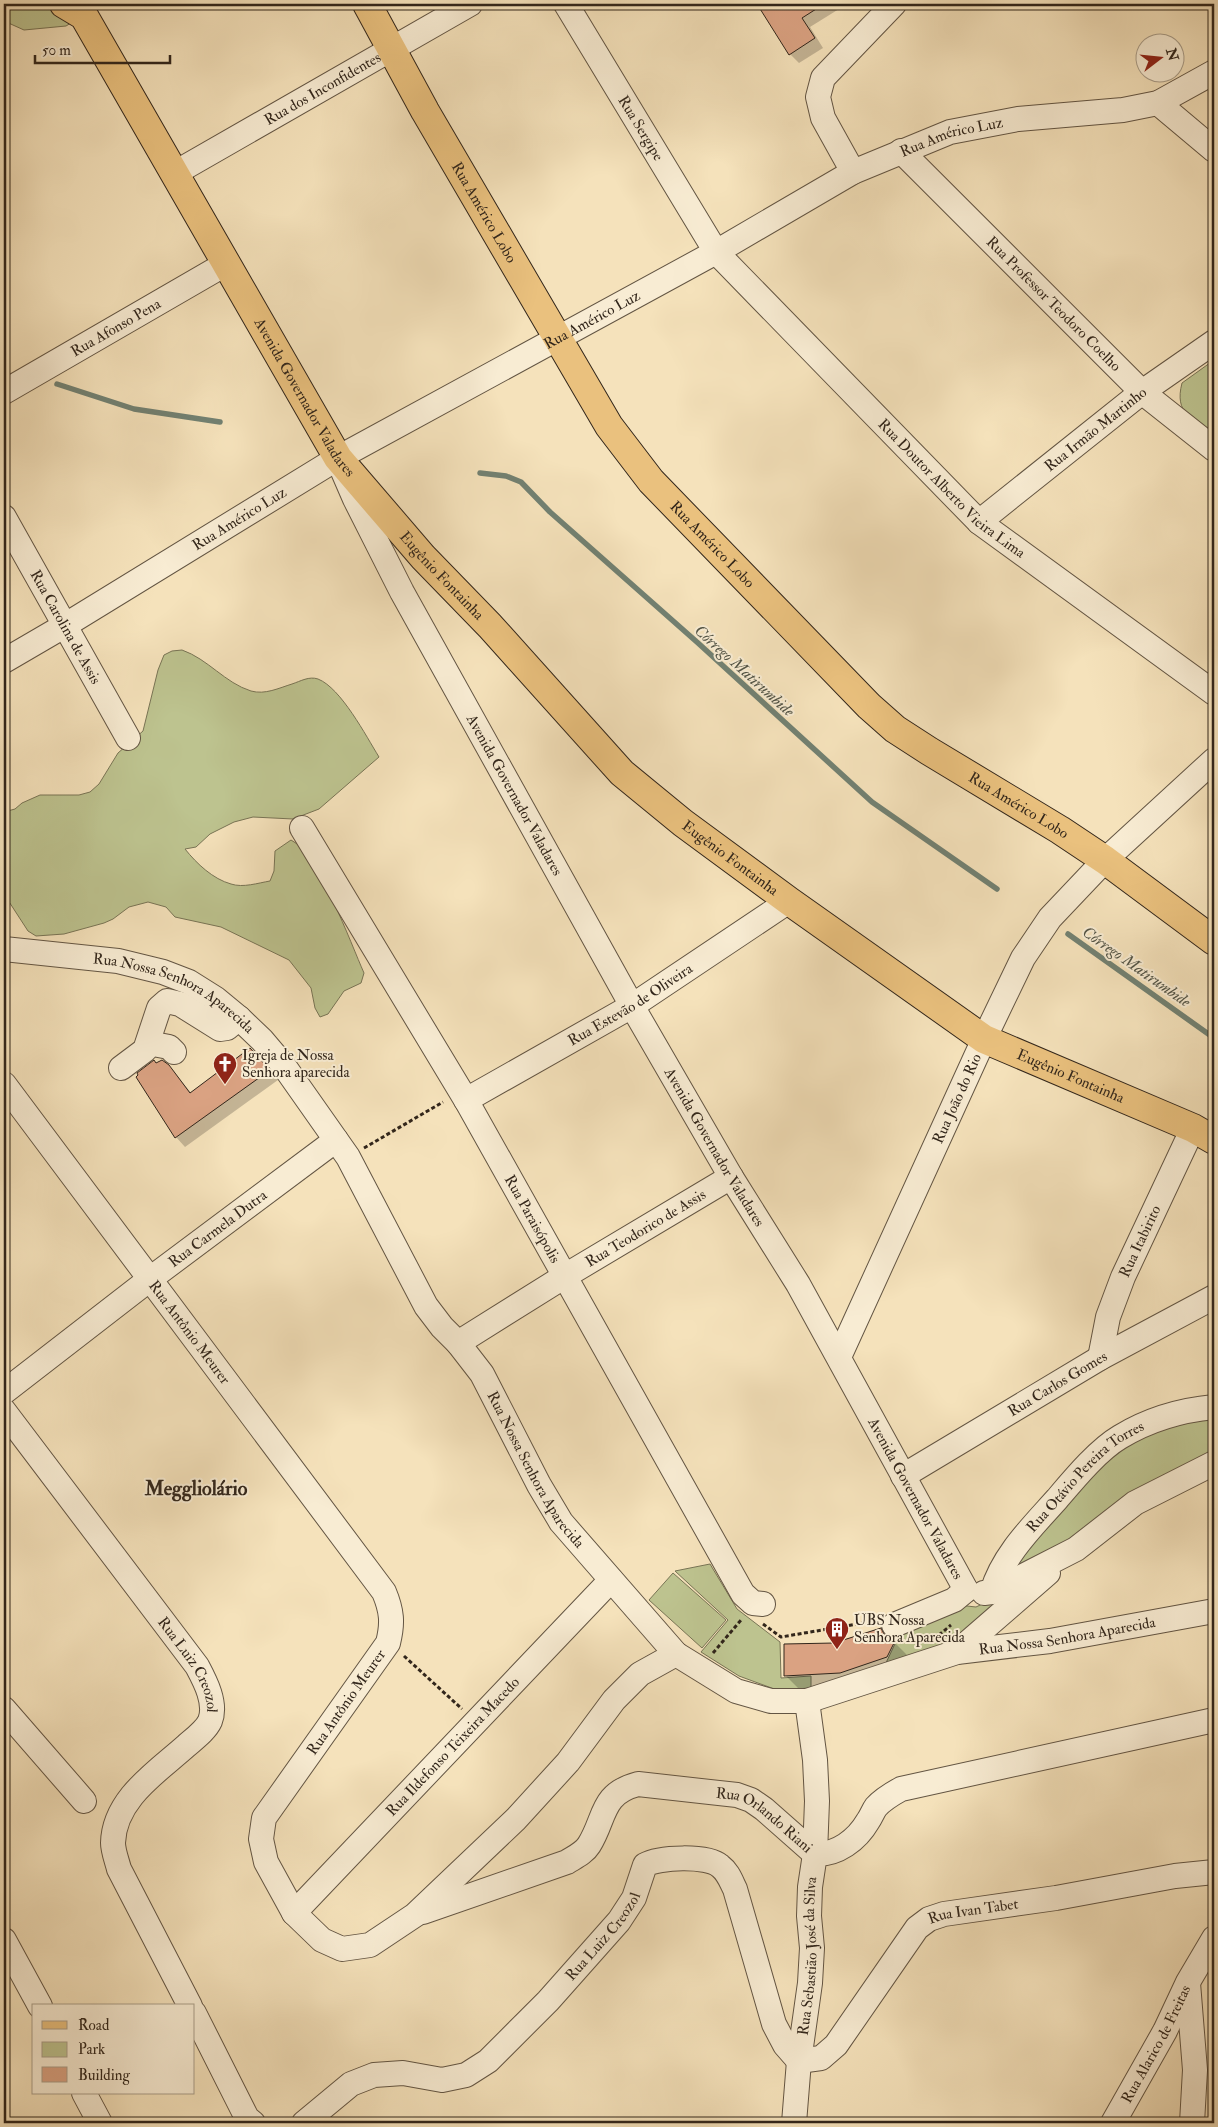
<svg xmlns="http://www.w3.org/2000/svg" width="1218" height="2127" font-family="'IM FELL Double Pica',serif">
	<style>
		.green { fill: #bdc38f; stroke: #787455 }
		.shadow { fill: #0003 }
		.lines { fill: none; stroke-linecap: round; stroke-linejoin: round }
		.stream { stroke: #728172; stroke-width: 5.5 }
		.building { fill: #daa282; stroke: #32261b }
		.minor-casing { stroke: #635543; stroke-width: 26 }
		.major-casing { stroke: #32261b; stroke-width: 30 }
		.path { stroke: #32261b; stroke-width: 3; stroke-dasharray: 4 2.5; stroke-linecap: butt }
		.minor { stroke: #f8ecd3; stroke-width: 24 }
		.major { stroke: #eac17e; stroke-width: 28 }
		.labels { text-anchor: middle; stroke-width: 4; stroke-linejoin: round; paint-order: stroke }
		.street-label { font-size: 15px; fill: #32261b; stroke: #f8ecd3 }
		.poi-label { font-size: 15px; fill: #32261b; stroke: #f8ecd3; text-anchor: start }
		.water-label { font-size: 16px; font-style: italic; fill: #525446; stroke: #f8ecd3 }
		.district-label { font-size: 20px; font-weight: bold; fill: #32261b; stroke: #f8ecd3 }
	</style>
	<rect width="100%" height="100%" fill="#f5e2bb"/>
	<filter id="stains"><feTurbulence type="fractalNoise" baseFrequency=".004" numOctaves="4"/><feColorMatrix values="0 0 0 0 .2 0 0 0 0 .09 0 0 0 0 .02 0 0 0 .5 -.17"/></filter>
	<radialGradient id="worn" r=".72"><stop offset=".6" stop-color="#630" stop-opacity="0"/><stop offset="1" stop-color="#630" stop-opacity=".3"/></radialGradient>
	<!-- green -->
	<g class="green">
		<polygon points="4,4 54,4 81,17 66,26 24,30 4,21"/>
		<path d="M1214 360V434C1192 418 1174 414 1182 383Z"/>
		<path d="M182 650C208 659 225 683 251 691 265 695 279 688 292 684 301 681 309 676 318 679 341 688 366 736 379 757L319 809 293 819 253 817 234 822 210 834 196 847 185 849C197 864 213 879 231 884 243 888 258 883 270 881L274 871 275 851 291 840C318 853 351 944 364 973L361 983 344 991 328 1014 320 1017 315 1008 311 988 289 960 221 927 175 917 166 907 148 902 129 907 113 919 104 923 64 934 36 936 28 931 4 894V812L15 809 22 803 40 795H79L90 792 99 784 118 753 143 731 158 670 164 655 172 651Z"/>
		<polygon points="1214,1410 1214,1455 1132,1497 1003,1583 1022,1541 1122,1441"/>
		<polygon points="710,1564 737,1609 780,1642 781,1678 811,1676 811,1688 777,1690 739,1676 701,1652 728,1620 675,1571"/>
		<polygon points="673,1573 726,1620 702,1648 649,1600"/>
		<polygon points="1010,1591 964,1643 885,1665 901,1631 958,1605 976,1607"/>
	</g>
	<!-- shadow -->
	<g class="shadow">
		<polygon points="759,4 836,4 839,9 810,27 823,48 799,63 790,54"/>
		<polygon points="259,1059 278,1080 185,1147 176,1137 156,1064 169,1066 192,1094"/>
		<polygon points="881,1629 908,1656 854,1686 799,1689 786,1676 834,1644"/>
	</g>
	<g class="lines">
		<!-- stream -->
		<g class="stream">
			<polyline points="57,384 134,409 220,422"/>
			<polyline points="480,473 506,476 521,482 550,512 698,643 872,802 997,889"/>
			<polyline points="1068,934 1214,1038"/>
		</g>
	</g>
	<!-- building -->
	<g class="building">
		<polygon points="757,4 824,4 802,18 815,38 789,55"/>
		<polygon points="250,1048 270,1070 175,1138 136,1077 138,1075 137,1073 154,1060 156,1063 162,1060 169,1065 190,1093"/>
		<polygon points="881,1628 885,1636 894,1638 895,1641 887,1657 840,1673 784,1676 784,1644 834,1643"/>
	</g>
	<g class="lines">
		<!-- minor casing -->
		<g class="minor-casing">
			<g id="minor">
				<path id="s1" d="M566 4 716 252 979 522 1214 693"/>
				<polyline points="1158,103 1214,150"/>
				<path id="s2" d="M901 151 1142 392 1214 449"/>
				<polyline points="853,172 823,118 818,97 823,78 894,4"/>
				<path id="s3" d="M175 173 470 4"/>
				<path id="s4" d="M4 392 227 263"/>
				<path id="s5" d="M342 469 355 499 402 592 632 1006 731 1177 798 1284 966 1590"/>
				<path id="s6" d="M4 517 128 738"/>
				<path id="s7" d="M979 522 1142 392 1214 342"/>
				<path id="s8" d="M4 661 64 626 338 458 716 252 853 172 950 132 1018 119 1123 110 1158 103 1214 72"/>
				<path id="s9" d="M302 828 466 1100 743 1594 753 1603 763 1604"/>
				<path id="s10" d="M4 949 118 961 163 972 189 982 216 999 239 1018 262 1040 284 1066 348 1157 426 1306 442 1327 458 1343 482 1374 539 1485 561 1522 676 1654 736 1691 771 1701H807L957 1652 1050 1641 1214 1611"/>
				<polyline points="148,1043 169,1047 174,1052"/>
				<polyline points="121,1068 145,1050 159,1008 167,1001 180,1004 220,1029 227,1028 239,1018"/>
				<path id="s11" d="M4 1084 384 1592C392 1611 393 1623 388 1643L264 1818 261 1839 266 1862 294 1913 322 1940 342 1949 370 1945 415 1915 516 1819 568 1762 614 1700 640 1674 676 1654"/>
				<path id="s12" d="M466 1100 632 1006 789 901"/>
				<path id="s13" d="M458 1343 565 1276 731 1177"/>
				<path id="s14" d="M839 1357 984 1039 1023 958 1050 918 1105 860 1214 760"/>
				<path id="s15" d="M1100 1358 1108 1317 1123 1277 1193 1128"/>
				<path id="s16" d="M4 1392 150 1279 336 1140"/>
				<path id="s17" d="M4 1411 197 1666C205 1681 217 1703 210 1721 206 1730 194 1739 186 1746 157 1772 114 1799 113 1843 113 1851 117 1861 119 1869L190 2006"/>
				<path id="s18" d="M903 1476 1100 1358 1214 1297"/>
				<path id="s19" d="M992 1592C1003 1555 1032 1527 1057 1499 1074 1479 1098 1450 1120 1437 1148 1420 1182 1410 1214 1407"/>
				<polyline points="984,1593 992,1592 1076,1549 1135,1503 1214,1463"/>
				<polyline points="894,1625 954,1600 966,1590"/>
				<polyline points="957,1652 1048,1573"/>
				<polyline points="4,1709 84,1801"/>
				<path id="s20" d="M423 1912 567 1862C575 1857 584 1853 589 1845 606 1818 600 1794 638 1784L737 1795 751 1800 764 1809 815 1854C837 1855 857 1840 868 1821 871 1817 873 1811 876 1807 883 1799 892 1794 901 1789L1214 1720"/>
				<path id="s21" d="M294 1913 611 1580"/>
				<polyline points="4,1940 40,2006"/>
				<polyline points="1188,1983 1195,2070 1192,2123"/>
				<polyline points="194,2013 247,2118 253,2123"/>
				<polyline points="84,2093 100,2123"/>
				<path id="s22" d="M304 2123 351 2084 374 2075 403 2073 442 2080 466 2075 488 2061 548 2001 619 1921 634 1898 645 1865C659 1857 707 1855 720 1866 728 1872 731 1881 735 1889L774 2024 785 2045 799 2061 821 2058 836 2045 917 1928 929 1919 944 1914 1056 1898 1175 1876 1214 1872"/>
				<path id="s23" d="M794 2123 799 2061 810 1983 812 1948 809 1916 810 1887 815 1854 817 1801 815 1760 807 1701"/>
				<path id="s24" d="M1113 2123 1165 2031 1188 1982 1214 1938"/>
			</g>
		</g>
		<!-- major casing -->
		<g class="major-casing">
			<g id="major">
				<path id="s25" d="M64 4 84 16 338 458 423 557 490 626 622 773 683 823 789 901 984 1039 1193 1128 1214 1140"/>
				<path id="s26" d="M367 4 425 111 609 426 651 481 869 706 895 729 929 751 1060 830 1105 860 1214 941"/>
			</g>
		</g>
		<!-- path -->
		<g class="path">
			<polyline points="364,1148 443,1102"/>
			<polyline points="763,1624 781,1637 875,1621"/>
			<polyline points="939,1635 951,1625"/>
			<polyline points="713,1653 741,1620"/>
			<polyline points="404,1656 462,1709"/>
		</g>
		<!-- minor -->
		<use href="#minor" class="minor"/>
		<!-- major -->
		<use href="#major" class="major"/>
	</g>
	<!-- icons -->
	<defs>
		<g id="church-pin" transform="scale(1.25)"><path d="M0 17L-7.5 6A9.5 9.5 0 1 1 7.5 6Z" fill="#8f2418" stroke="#f8ecd3"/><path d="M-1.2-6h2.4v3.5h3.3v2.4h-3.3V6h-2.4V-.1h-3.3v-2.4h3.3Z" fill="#fff"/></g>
		<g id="building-pin" transform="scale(1.25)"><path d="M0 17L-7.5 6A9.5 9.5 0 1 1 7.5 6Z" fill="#8f2418" stroke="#f8ecd3"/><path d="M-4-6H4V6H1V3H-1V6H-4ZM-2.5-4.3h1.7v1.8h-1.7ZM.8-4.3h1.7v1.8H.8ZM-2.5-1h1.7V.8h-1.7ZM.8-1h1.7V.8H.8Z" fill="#fff"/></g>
	</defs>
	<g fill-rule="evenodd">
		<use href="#church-pin" x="225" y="1064"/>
		<use href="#building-pin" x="837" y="1629"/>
	</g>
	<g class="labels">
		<!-- street labels -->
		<g class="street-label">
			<text dy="5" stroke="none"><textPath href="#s3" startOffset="170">Rua dos Inconfidentes</textPath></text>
			<text dy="5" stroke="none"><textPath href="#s1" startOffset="145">Rua Sergipe</textPath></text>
			<text dy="5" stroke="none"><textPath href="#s8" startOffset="1085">Rua Américo Luz</textPath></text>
			<text dy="5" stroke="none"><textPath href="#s26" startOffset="239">Rua Américo Lobo</textPath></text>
			<text dy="5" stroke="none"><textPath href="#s2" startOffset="216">Rua Professor Teodoro Coelho</textPath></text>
			<text dy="5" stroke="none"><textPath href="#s8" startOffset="680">Rua Américo Luz</textPath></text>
			<text dy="5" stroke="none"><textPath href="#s4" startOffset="129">Rua Afonso Pena</textPath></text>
			<text dy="5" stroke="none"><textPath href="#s25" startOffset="464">Avenida Governador Valadares</textPath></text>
			<text dy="5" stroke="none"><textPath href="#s7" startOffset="149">Rua Irmão Martinho</textPath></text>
			<text dy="5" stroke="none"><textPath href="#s1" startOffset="624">Rua Doutor Alberto Vieira Lima</textPath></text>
			<text dy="5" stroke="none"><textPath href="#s8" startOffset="275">Rua Américo Luz</textPath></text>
			<text dy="5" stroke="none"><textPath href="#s26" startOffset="644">Rua Américo Lobo</textPath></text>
			<text dy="5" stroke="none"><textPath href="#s25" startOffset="690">Eugênio Fontainha</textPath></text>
			<text dy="5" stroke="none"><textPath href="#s6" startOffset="126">Rua Carolina de Assis</textPath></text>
			<text dy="5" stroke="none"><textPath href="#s5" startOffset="369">Avenida Governador Valadares</textPath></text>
			<text dy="5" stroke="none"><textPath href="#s26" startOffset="1049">Rua Américo Lobo</textPath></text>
			<text dy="5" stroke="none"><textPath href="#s25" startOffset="1095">Eugênio Fontainha</textPath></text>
			<text dy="5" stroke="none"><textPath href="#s10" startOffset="179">Rua Nossa Senhora Aparecida</textPath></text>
			<text dy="5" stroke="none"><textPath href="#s12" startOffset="190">Rua Estevão de Oliveira</textPath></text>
			<text dy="5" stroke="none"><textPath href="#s25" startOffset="1501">Eugênio Fontainha</textPath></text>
			<text dy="5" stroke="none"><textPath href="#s14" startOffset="284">Rua João do Rio</textPath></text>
			<text dy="5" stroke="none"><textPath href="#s5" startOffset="774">Avenida Governador Valadares</textPath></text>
			<text dy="5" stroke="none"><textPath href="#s9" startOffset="454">Rua Paraisópolis</textPath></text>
			<text dy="5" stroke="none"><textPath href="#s13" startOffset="220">Rua Teodorico de Assis</textPath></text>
			<text dy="5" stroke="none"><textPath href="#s16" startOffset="269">Rua Carmela Dutra</textPath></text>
			<text dy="5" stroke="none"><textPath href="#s15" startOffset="124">Rua Itabirito</textPath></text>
			<text dy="5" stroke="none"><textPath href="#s11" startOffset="310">Rua Antônio Meurer</textPath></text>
			<text dy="5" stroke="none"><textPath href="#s18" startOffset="180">Rua Carlos Gomes</textPath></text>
			<text dy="5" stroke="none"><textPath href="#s10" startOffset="794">Rua Nossa Senhora Aparecida</textPath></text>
			<text dy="5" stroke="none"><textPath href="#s19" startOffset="151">Rua Otávio Pereira Torres</textPath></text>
			<text dy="5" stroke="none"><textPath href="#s5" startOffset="1179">Avenida Governador Valadares</textPath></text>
			<text dy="5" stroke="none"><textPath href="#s10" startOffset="1439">Rua Nossa Senhora Aparecida</textPath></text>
			<text dy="5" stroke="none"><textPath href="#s17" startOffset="315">Rua Luiz Creozol</textPath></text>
			<text transform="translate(346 1702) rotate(-55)" y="5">Rua Antônio Meurer</text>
			<text dy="5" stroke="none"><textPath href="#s21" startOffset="230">Rua Ildefonso Teixeira Macedo</textPath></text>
			<text dy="5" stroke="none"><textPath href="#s20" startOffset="398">Rua Orlando Riani</textPath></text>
			<text dy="5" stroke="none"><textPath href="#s22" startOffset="994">Rua Ivan Tabet</textPath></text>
			<text dy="5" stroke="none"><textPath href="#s22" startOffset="375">Rua Luiz Creozol</textPath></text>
			<text dy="5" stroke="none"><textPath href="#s23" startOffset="168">Rua Sebastião José da Silva</textPath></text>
			<text dy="5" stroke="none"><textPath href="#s24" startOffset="90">Rua Alarico de Freitas</textPath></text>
		</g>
		<!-- poi labels -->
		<g class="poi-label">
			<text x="242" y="1060">Igreja de Nossa<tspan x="242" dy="17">Senhora aparecida</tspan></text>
			<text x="854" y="1625">UBS Nossa<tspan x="854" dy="17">Senhora Aparecida</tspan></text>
		</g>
		<!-- water labels -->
		<g class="water-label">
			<text transform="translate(745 670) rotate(42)" y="6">Córrego Matirumbide</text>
			<text transform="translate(1137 966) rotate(35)" y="6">Córrego Matirumbide</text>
		</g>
		<!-- district labels -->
		<g class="district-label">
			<text x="196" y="1495">Meggliolário</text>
		</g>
	</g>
	<!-- margin -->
	<rect width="1218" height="2127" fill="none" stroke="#f5e2bb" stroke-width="20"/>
	<rect x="5" y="5" width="1208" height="2117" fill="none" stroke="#32261b" stroke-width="2.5"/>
	<rect x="10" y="10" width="1198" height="2107" fill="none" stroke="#32261b"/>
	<!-- legend -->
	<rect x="32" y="2004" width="162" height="90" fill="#f8ecd3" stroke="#a99d89"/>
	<rect x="42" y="2021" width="25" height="8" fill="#eac17e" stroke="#a99d89"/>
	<text x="78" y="2030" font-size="15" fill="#32261b">Road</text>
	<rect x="42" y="2042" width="25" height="15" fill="#bdc38f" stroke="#a99d89"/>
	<text x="78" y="2054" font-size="15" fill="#32261b">Park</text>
	<rect x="42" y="2067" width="25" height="15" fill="#daa282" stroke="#a99d89"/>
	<text x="78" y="2080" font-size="15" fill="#32261b">Building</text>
	<!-- north arrow -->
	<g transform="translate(1160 58) rotate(74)"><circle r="24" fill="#f8ecd3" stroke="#a99d89"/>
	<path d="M0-4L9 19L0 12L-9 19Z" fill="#8f2418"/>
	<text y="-8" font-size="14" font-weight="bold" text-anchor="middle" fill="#32261b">N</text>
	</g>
	<!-- scale -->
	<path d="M35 55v8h135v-8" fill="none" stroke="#32261b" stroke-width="2.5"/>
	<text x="42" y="55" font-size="15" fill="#32261b" stroke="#f8ecd3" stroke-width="4" paint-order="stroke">50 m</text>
	<rect width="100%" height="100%" filter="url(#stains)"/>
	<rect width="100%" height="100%" fill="url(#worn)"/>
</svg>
